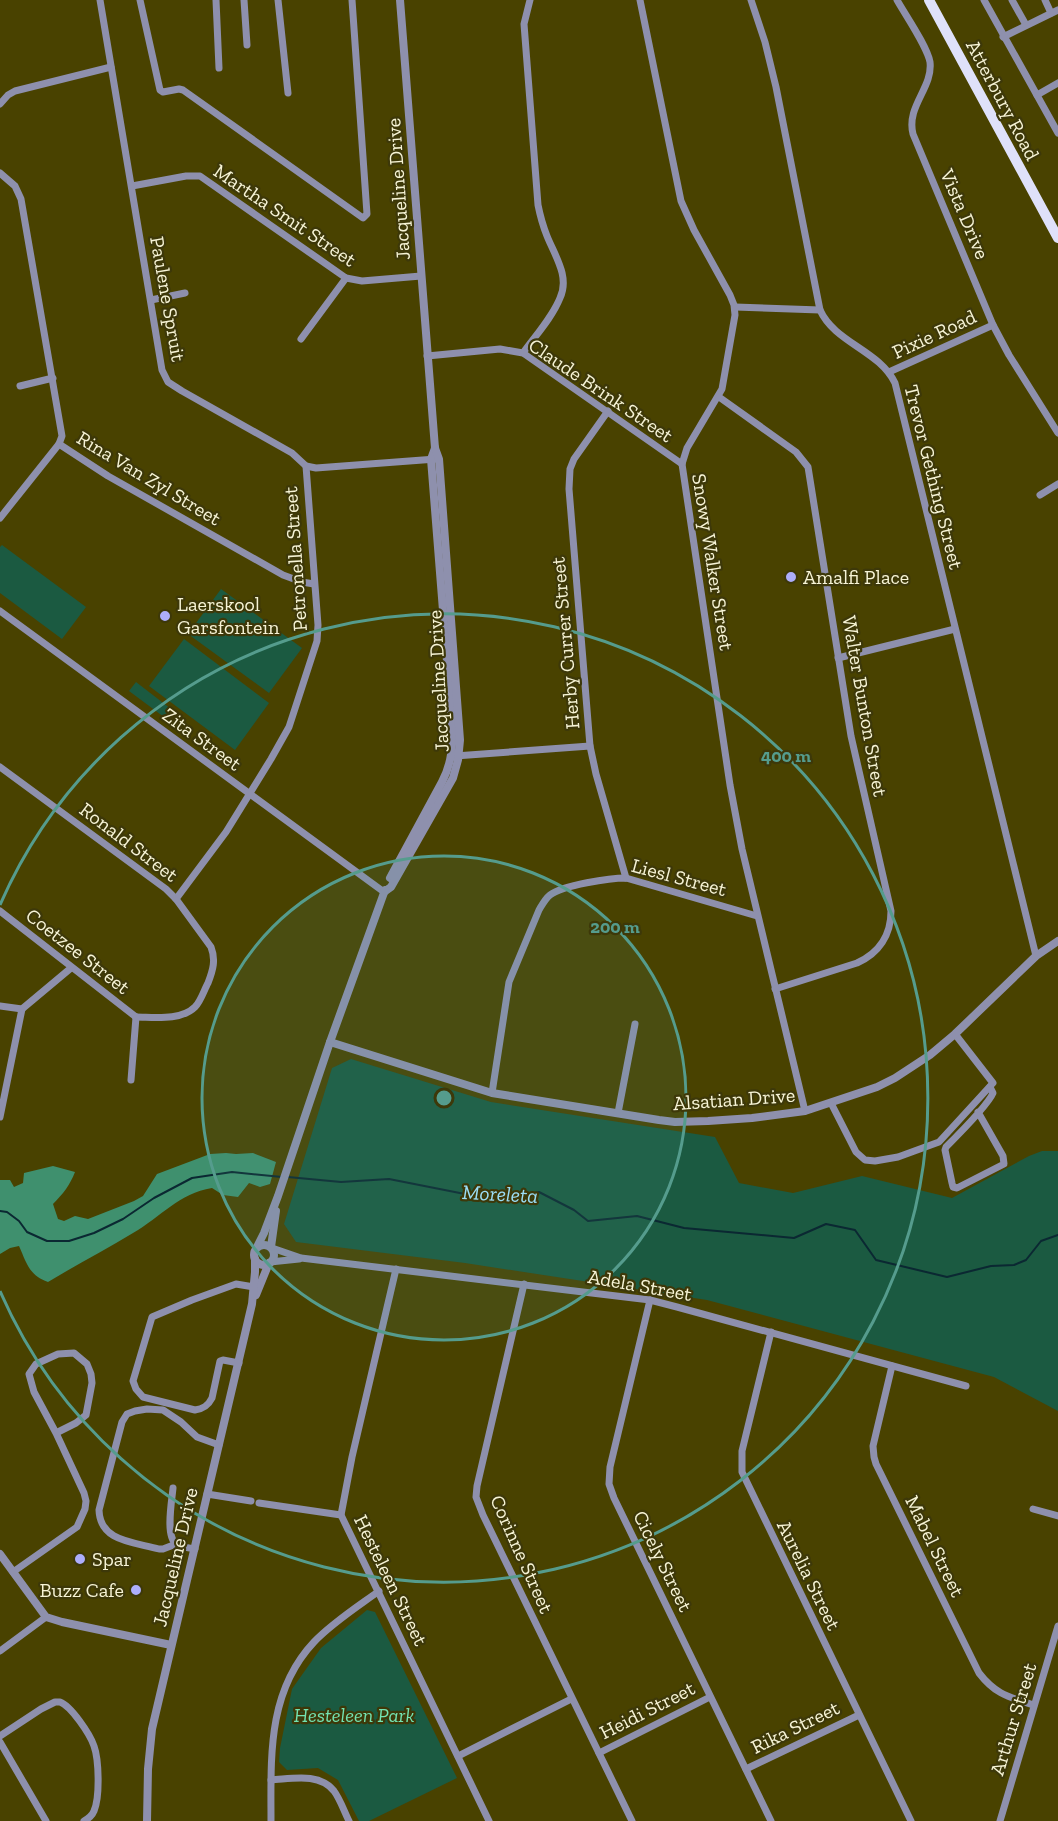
<svg xmlns="http://www.w3.org/2000/svg" width="1058" height="1821" font-family="'Zilla Slab',serif">
	<style>
		.green { fill: #1b5a41 }
		.forest { fill: #3f906e }
		.lines { fill: none; stroke-linecap: round; stroke-linejoin: round }
		.stream { stroke: #0b2832; stroke-width: 2 }
		.minor { stroke: #8e90ad; stroke-width: 7 }
		.tertiary { stroke: #8e90ad; stroke-width: 8 }
		.primary { stroke: #dfe1f9; stroke-width: 10 }
		.ring { fill: none; stroke: #559c8d; stroke-width: 3 }
		.poi-dot { fill: #adaefb; stroke: #3d3809; stroke-width: 2 }
		.labels { text-anchor: middle; stroke-width: 4.5; stroke-linejoin: round; paint-order: stroke }
		.street-label { font-size: 20px; fill: #f7f4d6; stroke: #3d3809 }
		.poi-label { font-size: 20px; fill: #f7f4d6; stroke: #3d3809; text-anchor: start }
		.park-label { font-size: 20px; font-style: italic; fill: #73e3b2; stroke: #3d3809 }
		.water-label { font-size: 21px; font-style: italic; fill: #9bdef7; stroke: #3d3809 }
		.centre { fill: #559c8d; stroke: #3d3809; stroke-width: 3 }
		.ring-label { font-size: 18px; text-anchor: middle; font-weight: bold; fill: #559c8d; stroke: #3d3809; stroke-width: 4.5; stroke-linejoin: round; paint-order: stroke }
	</style>
	<rect width="100%" height="100%" fill="#494200"/>
	<!-- green -->
	<g class="green">
		<polygon points="2,545 86,607 62,639 0,593 0,547"/>
		<polygon points="221,589 302,648 269,693 188,634"/>
		<polygon points="184,639 269,703 235,750 149,686"/>
		<polygon points="136,682 171,709 164,717 129,691"/>
		<polygon points="351,1059 491,1102 715,1137 739,1183 793,1193 862,1176 952,1198 1029,1156 1042,1151 1058,1151 1058,1411 994,1377 707,1300 465,1263 296,1242 284,1224 332,1068"/>
		<polygon points="367,1610 375,1612 457,1778 369,1821 359,1821 338,1780 318,1768 287,1770 279,1762 280,1748 292,1689 321,1648"/>
	</g>
	<!-- forest -->
	<path class="forest" d="M226 1153 236 1154 253 1153 276 1162 270 1184 260 1187 249 1183 238 1197 223 1195 212 1188C179 1193 161 1217 133 1233 105 1250 76 1265 48 1282 29 1275 27 1264 19 1246L10 1248 0 1254V1180H10L14 1187 23 1183 24 1173 53 1166 75 1172C70 1185 63 1194 53 1204L58 1219 64 1221 75 1216 88 1219 134 1201 143 1196 157 1174 210 1154Z"/>
	<g class="lines">
		<!-- stream -->
		<g class="stream">
			<polyline points="288,1177 341,1182 389,1179 480,1197 519,1198 539,1192 574,1210 588,1221 637,1216 684,1228 794,1238 826,1224 855,1230 876,1260 947,1277 991,1266 1014,1265 1026,1260 1041,1241 1058,1235"/>
			<polyline points="0,1211 7,1212 19,1221 27,1232 47,1241 69,1241 94,1233 123,1219 154,1198 192,1178 232,1172 282,1177"/>
		</g>
		<!-- minor -->
		<g class="minor">
			<polyline points="100,0 162,370 168,382 182,391 292,453 306,466 316,468 436,459"/>
			<polyline points="140,0 160,90 163,92 179,89 183,90 363,218 367,214 352,0"/>
			<polyline points="216,0 219,68"/>
			<polyline points="244,0 247,45"/>
			<polyline points="278,0 288,93"/>
			<polyline points="640,0 681,201 694,230 730,295 734,305 735,315 722,389 687,448 682,464 730,785 742,849 805,1111"/>
			<path d="M751 0 765 42 776 87 820 310C835 343 879 350 895 383L1036 956"/>
			<path d="M897 0C906 16 927 46 930 62 933 88 906 106 913 134L993 325 1009 355 1058 433"/>
			<polyline points="984,0 1058,133"/>
			<polyline points="1012,0 1026,25"/>
			<polyline points="1045,0 1051,13"/>
			<polyline points="1003,37 1058,10"/>
			<polyline points="1037,95 1058,83"/>
			<polyline points="0,104 8,95 15,91 111,67"/>
			<polyline points="0,173 15,186 21,199 62,436 59,444 0,518"/>
			<polyline points="132,186 186,176 200,176 346,278 362,281 421,276"/>
			<polyline points="151,300 185,293"/>
			<polyline points="735,307 820,310"/>
			<polyline points="301,339 346,278"/>
			<path d="M523 353C535 336 552 318 560 298 570 277 555 256 547 236 543 226 540 215 538 205L524 24 530 0"/>
			<polyline points="427,356 500,349 523,353 682,464"/>
			<polyline points="889,372 993,325"/>
			<polyline points="20,386 53,378"/>
			<path d="M719 397 796 452 808 467 851 736 891 911C891 935 879 953 857 963L775 989"/>
			<polyline points="608,411 574,459 570,469 569,489 590,746 596,774 626,878"/>
			<polyline points="59,444 108,476 283,575 302,582 314,584"/>
			<polyline points="1040,495 1058,484"/>
			<polyline points="0,611 384,892"/>
			<polyline points="838,658 955,629"/>
			<polyline points="455,756 590,746"/>
			<path d="M0 767 166 889 176 899 211 947C216 960 213 970 208 983 204 990 201 1001 195 1007 181 1021 153 1017 136 1017"/>
			<polyline points="176,899 226,832 271,759 289,727 317,641 318,625 306,466"/>
			<polyline points="0,911 136,1017"/>
			<polyline points="0,1006 22,1009 71,968"/>
			<polyline points="131,1080 136,1017"/>
			<path d="M492 1093 509 982 539 910C542 905 545 899 550 895 563 885 610 878 626 878L757 916"/>
			<polyline points="831,1103 856,1152 865,1160 875,1161 898,1157 939,1142 993,1083 955,1034"/>
			<path d="M978 1112 1003 1156 1004 1164 957 1188 953 1187 952 1183 945 1150 946 1147C956 1137 988 1105 993 1093L990 1087"/>
			<polyline points="618,1113 635,1024"/>
			<polyline points="0,1117 22,1009"/>
			<polyline points="272,1248 301,1258 650,1300 677,1307 966,1386"/>
			<polyline points="270,1262 299,1259"/>
			<polyline points="396,1269 352,1457 341,1515 489,1821"/>
			<polyline points="524,1284 477,1486 476,1497 483,1515 632,1821"/>
			<polyline points="650,1300 610,1467 609,1484 614,1498 771,1821"/>
			<polyline points="771,1332 742,1451 742,1472 911,1821"/>
			<path d="M239 1363 223 1360 220 1361 212 1398C208 1406 203 1409 195 1410L143 1397 136 1389 133 1381 152 1317 192 1300 236 1284 254 1287"/>
			<path d="M892 1366 873 1446 874 1457 876 1464 979 1673C996 1695 1009 1697 1034 1705"/>
			<path d="M173 1488C172 1500 165 1536 176 1544 181 1547 189 1548 195 1549"/>
			<polyline points="207,1494 251,1501"/>
			<polyline points="259,1503 341,1515"/>
			<polyline points="1033,1509 1058,1516"/>
			<path d="M176 1544 163 1549H159C134 1542 100 1542 99 1510L122 1422 127 1414 135 1411 147 1409 163 1410 181 1422 197 1437 219 1445"/>
			<polyline points="13,1572 77,1527 85,1509 86,1501 84,1493 56,1433 76,1423 86,1415 92,1383 91,1374 87,1364 74,1353 58,1354 36,1364 29,1374 34,1392 56,1433"/>
			<polyline points="0,1651 46,1617"/>
			<path d="M0 1736 41 1709 55 1702H60C71 1706 90 1734 94 1746 99 1760 100 1797 94 1811 92 1816 89 1818 84 1821"/>
			<polyline points="0,1742 46,1821"/>
			<polyline points="599,1753 710,1697"/>
			<polyline points="458,1756 571,1699"/>
			<polyline points="746,1769 859,1715"/>
			<path d="M271 1780C291 1779 319 1772 334 1791 340 1799 344 1811 349 1821"/>
			<path d="M271 1821C271 1757 267 1692 314 1642 332 1623 357 1607 379 1591"/>
			<polyline points="1000,1821 1058,1626"/>
		</g>
		<!-- tertiary -->
		<g class="tertiary">
			<path d="M390 878 442 782C452 763 453 745 452 724L431 459 435 448"/>
			<polyline points="384,892 391,887 453,778 458,760 460,740 439,459 435,448 400,0"/>
			<polyline points="330,1042 492,1093 659,1120 675,1122 708,1121 752,1118 805,1111 877,1087 895,1078 930,1055 955,1034 1036,956 1058,941"/>
			<circle cx="264" cy="1255" r="10"/>
			<polyline points="257,1247 264,1233 278,1196 330,1042 385,890"/>
			<polyline points="271,1247 276,1211"/>
			<polyline points="256,1295 269,1263"/>
			<polyline points="0,1554 46,1617 62,1622 171,1645"/>
			<polyline points="147,1821 148,1769 152,1729 252,1304 255,1272 255,1259"/>
		</g>
		<!-- primary -->
		<polyline class="primary" points="929,0 1058,238"/>
	</g>
	<!-- distance rings -->
	<circle cx="444" cy="1098" r="242" fill="#559c8d" fill-opacity=".12"/>
	<g class="ring">
		<circle cx="444" cy="1098" r="242"/>
		<path d="M0 905A484 484 0 1 1 0 1291"/>
	</g>
	<!-- markers -->
	<g class="poi-dot">
		<circle cx="791" cy="577" r="6"/>
		<circle cx="165" cy="616" r="6"/>
		<circle cx="80" cy="1559" r="6"/>
		<circle cx="136" cy="1590" r="6"/>
	</g>
	<g class="labels">
		<!-- street labels -->
		<g class="street-label">
			<text transform="translate(1003 100) rotate(62)" y="7">Atterbury Road</text>
			<text transform="translate(398 189) rotate(-94)" y="7">Jacqueline Drive</text>
			<text transform="translate(965 214) rotate(67)" y="7">Vista Drive</text>
			<text transform="translate(285 215) rotate(34)" y="7">Martha Smit Street</text>
			<text transform="translate(168 299) rotate(80)" y="7">Paulene Spruit</text>
			<text transform="translate(934 334) rotate(-25)" y="7">Pixie Road</text>
			<text transform="translate(601 390) rotate(34)" y="7">Claude Brink Street</text>
			<text transform="translate(934 477) rotate(76)" y="7">Trevor Gething Street</text>
			<text transform="translate(149 478) rotate(31)" y="7">Rina Van Zyl Street</text>
			<text transform="translate(295 559) rotate(-94)" y="7">Petronella Street</text>
			<text transform="translate(713 562) rotate(81)" y="7">Snowy Walker Street</text>
			<text transform="translate(565 643) rotate(-95)" y="7">Herby Currer Street</text>
			<text transform="translate(438 681) rotate(-93)" y="7">Jacqueline Drive</text>
			<text transform="translate(865 706) rotate(80)" y="7">Walter Bunton Street</text>
			<text transform="translate(202 739) rotate(36)" y="7">Zita Street</text>
			<text transform="translate(129 842) rotate(37)" y="7">Ronald Street</text>
			<text transform="translate(679 877) rotate(15)" y="7">Liesl Street</text>
			<text transform="translate(78 951) rotate(38)" y="7">Coetzee Street</text>
			<text transform="translate(734 1099) rotate(-4)" y="7">Alsatian Drive</text>
			<text transform="translate(640 1285) rotate(10)" y="7">Adela Street</text>
			<text transform="translate(935 1546) rotate(64)" y="7">Mabel Street</text>
			<text transform="translate(522 1554) rotate(66)" y="7">Corinne Street</text>
			<text transform="translate(175 1557) rotate(-77)" y="7">Jacqueline Drive</text>
			<text transform="translate(663 1561) rotate(64)" y="7">Cicely Street</text>
			<text transform="translate(809 1575) rotate(64)" y="7">Aurelia Street</text>
			<text transform="translate(391 1580) rotate(64)" y="7">Hesteleen Street</text>
			<text transform="translate(647 1710) rotate(-27)" y="7">Heidi Street</text>
			<text transform="translate(1013 1719) rotate(-73)" y="7">Arthur Street</text>
			<text transform="translate(795 1727) rotate(-26)" y="7">Rika Street</text>
		</g>
		<!-- poi labels -->
		<g class="poi-label">
			<text x="803" y="584">Amalfi Place</text>
			<text x="177" y="611">Laerskool<tspan x="177" dy="23">Garsfontein</tspan></text>
			<text x="92" y="1566">Spar</text>
			<text x="124" y="1597" text-anchor="end">Buzz Cafe</text>
		</g>
		<!-- park labels -->
		<g class="park-label">
			<text x="354" y="1722">Hesteleen Park</text>
		</g>
		<!-- water labels -->
		<g class="water-label">
			<text transform="translate(500 1194) rotate(3)" y="7">Moreleta</text>
		</g>
	</g>
	<circle cx="444" cy="1098" r="9" class="centre"/>
	<g class="ring-label">
		<text x="786" y="762">400 m</text>
		<text x="615" y="933">200 m</text>
	</g>
</svg>
